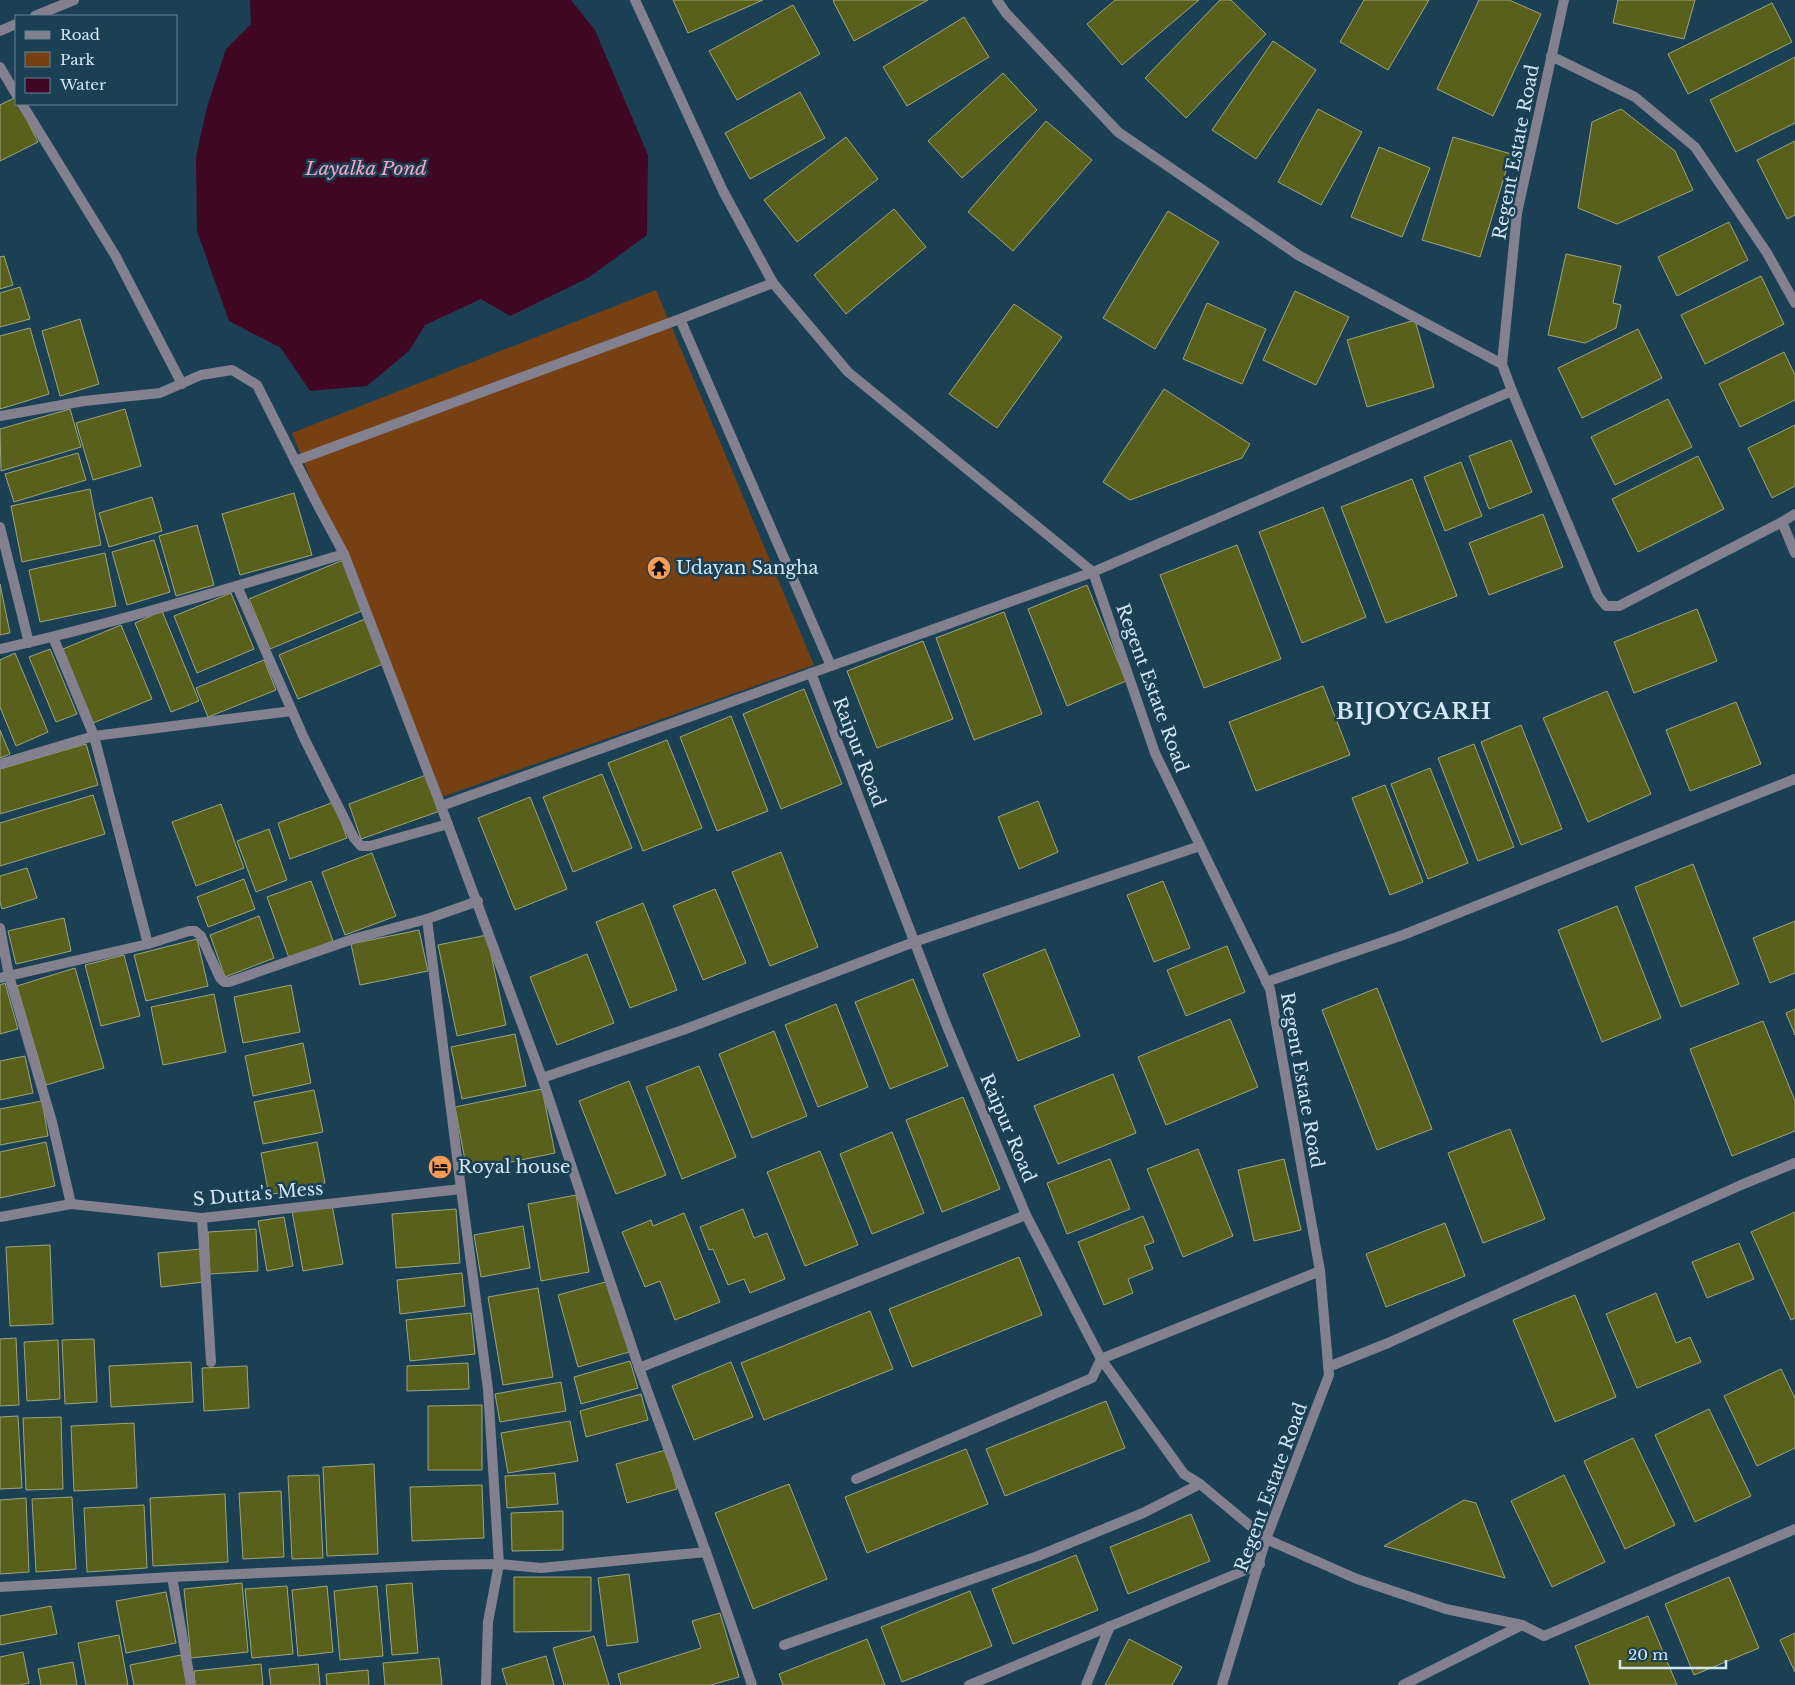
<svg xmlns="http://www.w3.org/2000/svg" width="1795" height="1685" font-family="'Libre Baskerville',serif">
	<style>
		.green { fill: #774013 }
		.water { fill: #400724 }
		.building { fill: #58601c; stroke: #9ea47d }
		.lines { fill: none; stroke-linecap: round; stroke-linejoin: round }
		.service { stroke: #838090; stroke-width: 10 }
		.minor { stroke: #838090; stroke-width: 10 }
		.tertiary { stroke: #838090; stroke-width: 10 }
		.labels { text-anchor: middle; stroke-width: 5; stroke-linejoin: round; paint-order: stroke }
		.street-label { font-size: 18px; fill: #d2e6f3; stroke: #1b4054 }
		.poi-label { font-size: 18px; fill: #d2e6f3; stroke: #1b4054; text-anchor: start }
		.water-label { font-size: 19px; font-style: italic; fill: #f8a3c4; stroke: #1b4054 }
		.district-label { font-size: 22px; font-weight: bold; letter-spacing: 1px; fill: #d2e6f3; stroke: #1b4054 }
	</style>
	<rect width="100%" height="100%" fill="#1b4054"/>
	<!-- green -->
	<polygon class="green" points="656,290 814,665 439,798 292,433"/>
	<!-- water -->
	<polygon class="water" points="250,0 571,0 595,30 648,155 647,235 588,278 510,316 481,299 425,325 409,351 367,386 310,391 281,348 229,321 197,231 196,157 207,107 226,49 251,24"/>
	<!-- building -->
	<g class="building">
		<polygon points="673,0 763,0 688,33"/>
		<polygon points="835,0 928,0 854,41 833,1"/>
		<polygon points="1115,0 1199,0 1122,65 1087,24"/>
		<polygon points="1220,0 1231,0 1266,34 1186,118 1145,78"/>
		<polygon points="1364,0 1429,0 1388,70 1340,42"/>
		<polygon points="1479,0 1509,0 1541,14 1493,116 1437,89"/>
		<polygon points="1618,0 1695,0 1684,39 1613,23"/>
		<polygon points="1772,3 1792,42 1688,94 1668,54"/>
		<polygon points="793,5 820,54 737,100 709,51"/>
		<polygon points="964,17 989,57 907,106 883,67"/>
		<polygon points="1273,41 1316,70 1256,159 1212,130"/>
		<polygon points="1795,57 1795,123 1736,152 1710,100"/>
		<polygon points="1003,73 1037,110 962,178 928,141"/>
		<polygon points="800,92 825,138 750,179 725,133"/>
		<polygon points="16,97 16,104 19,104 38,142 0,161 0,105"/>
		<polygon points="1318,109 1362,132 1321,205 1278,182"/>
		<polygon points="1621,109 1675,151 1693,190 1617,224 1578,208 1592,122"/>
		<polygon points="1046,121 1092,160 1013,251 968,212"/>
		<polygon points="846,137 878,179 797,242 764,200"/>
		<polygon points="1453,137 1511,154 1480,257 1422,240"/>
		<polygon points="1795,141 1795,215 1787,219 1757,160"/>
		<polygon points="1379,147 1430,168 1402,237 1351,217"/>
		<polygon points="894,209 926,247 846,314 814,275"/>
		<polygon points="1168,211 1219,242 1155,349 1103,318"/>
		<polygon points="1729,222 1748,260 1677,296 1658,257"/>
		<polygon points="1566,254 1621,266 1613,303 1621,305 1616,328 1585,343 1548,335"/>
		<polygon points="4,256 13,285 0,289 0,257"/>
		<polygon points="1761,276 1784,324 1705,364 1681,315"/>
		<polygon points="20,287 30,319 0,327 0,293"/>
		<polygon points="1295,291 1349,317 1316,385 1263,360"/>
		<polygon points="1207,303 1266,329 1242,384 1183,359"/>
		<polygon points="1014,304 1062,337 997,428 949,394"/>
		<polygon points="80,319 99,384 60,396 42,331"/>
		<polygon points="1415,320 1434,387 1367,407 1347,340"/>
		<polygon points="30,328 49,394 0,409 0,336"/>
		<polygon points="1638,329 1662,378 1582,418 1558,368"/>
		<polygon points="1784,352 1795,375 1795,400 1740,427 1719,384"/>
		<polygon points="1164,389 1250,444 1242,458 1130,500 1103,482"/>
		<polygon points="1668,399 1692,447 1615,485 1591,437"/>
		<polygon points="70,409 81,447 1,471 0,429"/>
		<polygon points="125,409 141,466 93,480 76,423"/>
		<polygon points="1795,425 1795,486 1772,498 1748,448"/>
		<polygon points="1511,440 1532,492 1489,509 1469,456"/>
		<polygon points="78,453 86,480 14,502 5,474"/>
		<polygon points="1698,456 1724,509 1638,552 1612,499"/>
		<polygon points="1461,462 1482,516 1445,531 1424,477"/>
		<polygon points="1412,479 1457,596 1386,623 1341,507"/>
		<polygon points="90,489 101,545 22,562 11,506"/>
		<polygon points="294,493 312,555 240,575 222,514"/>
		<polygon points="152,497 162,531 109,547 99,513"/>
		<polygon points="1323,507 1366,617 1302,643 1259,532"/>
		<polygon points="1543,514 1563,567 1489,595 1469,543"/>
		<polygon points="197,525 214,585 176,596 159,536"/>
		<polygon points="154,540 170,592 127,605 112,552"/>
		<polygon points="1237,545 1281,659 1204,688 1160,575"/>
		<polygon points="105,553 116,606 40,622 29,570"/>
		<polygon points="343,560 364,610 270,649 249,599"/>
		<polygon points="0,584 10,633 0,635"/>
		<polygon points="1087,585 1126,681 1067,706 1028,609"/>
		<polygon points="231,593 254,649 197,673 174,616"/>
		<polygon points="1697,609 1717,661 1634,693 1614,642"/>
		<polygon points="162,611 199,701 171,712 135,623"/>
		<polygon points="1004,612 1042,714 974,740 936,638"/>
		<polygon points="365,619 383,664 298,699 279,655"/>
		<polygon points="121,625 152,699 93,723 63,649"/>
		<polygon points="923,641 953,719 877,748 847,671"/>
		<polygon points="50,649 77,714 56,722 29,657"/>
		<polygon points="15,653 48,732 16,746 0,707 0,660"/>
		<polygon points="264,660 276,690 208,717 196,688"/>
		<polygon points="1323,686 1350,755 1256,791 1229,722"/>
		<polygon points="804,689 842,784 781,809 743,714"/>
		<polygon points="1607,691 1651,794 1588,822 1543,718"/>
		<polygon points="1736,702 1761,764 1690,791 1666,730"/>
		<polygon points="731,716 768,811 717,831 680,737"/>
		<polygon points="1521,725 1562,829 1521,845 1481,742"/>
		<polygon points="0,730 10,754 0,758"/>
		<polygon points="667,740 702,828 643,851 608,763"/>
		<polygon points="86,744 98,785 0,814 0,769"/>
		<polygon points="1474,744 1514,847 1478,861 1438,758"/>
		<polygon points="1430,768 1468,863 1428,879 1391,784"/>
		<polygon points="602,774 632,848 573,872 543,797"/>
		<polygon points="426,775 440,811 361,839 349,804"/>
		<polygon points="1385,785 1423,882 1390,895 1352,798"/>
		<polygon points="93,795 105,834 0,866 0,823"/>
		<polygon points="530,797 567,889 515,910 478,818"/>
		<polygon points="1038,801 1058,852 1019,869 998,817"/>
		<polygon points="334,802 347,838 290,859 278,823"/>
		<polygon points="221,804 244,868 196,886 172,822"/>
		<polygon points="269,829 287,880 256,892 237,841"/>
		<polygon points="781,852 818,947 770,966 732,872"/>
		<polygon points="372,853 396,916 345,935 322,872"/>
		<polygon points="1693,864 1739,984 1681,1007 1635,887"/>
		<polygon points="27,868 37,898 2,909 0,902 0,876"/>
		<polygon points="244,879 255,909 208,927 197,897"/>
		<polygon points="311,881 333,941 289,958 267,897"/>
		<polygon points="1163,881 1190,948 1154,962 1127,895"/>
		<polygon points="715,889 746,963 703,980 673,906"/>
		<polygon points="643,903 677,990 630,1008 596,922"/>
		<polygon points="1617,906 1661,1018 1602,1042 1558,930"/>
		<polygon points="259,916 274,958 225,977 210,935"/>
		<polygon points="64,918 71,951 16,964 8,931"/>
		<polygon points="1795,921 1795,973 1770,983 1753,938"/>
		<polygon points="419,930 428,971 360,985 351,944"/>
		<polygon points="487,935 506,1025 457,1036 438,945"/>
		<polygon points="197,939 208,986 146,1001 134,955"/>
		<polygon points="1227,946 1245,992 1186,1016 1167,970"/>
		<polygon points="1045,949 1080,1036 1018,1061 983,974"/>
		<polygon points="587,954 614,1023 557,1045 530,977"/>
		<polygon points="124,955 140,1016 101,1026 85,965"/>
		<polygon points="75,968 104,1068 46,1085 17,986"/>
		<polygon points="913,979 948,1066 890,1089 855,1002"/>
		<polygon points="5,983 18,1029 0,1034 0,985"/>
		<polygon points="291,985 300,1032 243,1043 234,997"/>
		<polygon points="1377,988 1432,1129 1377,1150 1322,1010"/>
		<polygon points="214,994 226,1052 163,1065 151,1007"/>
		<polygon points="836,1004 868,1087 818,1107 785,1025"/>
		<polygon points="1795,1009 1795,1035 1786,1013"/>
		<polygon points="1230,1019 1258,1087 1166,1125 1138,1057"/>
		<polygon points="1763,1021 1795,1101 1795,1131 1732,1156 1690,1049"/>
		<polygon points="774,1031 807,1116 752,1138 719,1054"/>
		<polygon points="515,1034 526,1086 462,1099 451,1047"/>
		<polygon points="303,1043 311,1083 253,1096 245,1056"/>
		<polygon points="25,1056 33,1093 0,1100 0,1061"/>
		<polygon points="699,1066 736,1157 682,1179 646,1087"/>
		<polygon points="1113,1074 1136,1133 1058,1164 1034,1106"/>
		<polygon points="629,1081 666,1175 616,1194 579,1101"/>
		<polygon points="542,1089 555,1153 467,1171 455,1107"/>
		<polygon points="314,1090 323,1132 263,1144 254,1102"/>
		<polygon points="963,1097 1000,1189 942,1212 906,1120"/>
		<polygon points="42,1101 48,1136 0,1145 0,1109"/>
		<polygon points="1510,1129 1545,1219 1483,1243 1448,1153"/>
		<polygon points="892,1132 924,1213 872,1234 840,1154"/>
		<polygon points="46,1142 55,1186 0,1198 0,1152"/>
		<polygon points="317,1142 325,1183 269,1195 261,1153"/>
		<polygon points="1198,1149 1233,1236 1183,1257 1147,1169"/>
		<polygon points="820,1151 858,1245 805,1266 767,1172"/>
		<polygon points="1110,1159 1130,1209 1067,1234 1047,1183"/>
		<polygon points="1284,1159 1301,1230 1254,1241 1238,1170"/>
		<polygon points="576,1195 589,1272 541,1281 528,1204"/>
		<polygon points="332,1205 343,1264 303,1271 292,1211"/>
		<polygon points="456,1209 460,1263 396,1268 392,1214"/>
		<polygon points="743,1209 754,1238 767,1233 785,1279 750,1293 744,1279 728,1285 713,1249 709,1250 700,1227"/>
		<polygon points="1795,1212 1795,1318 1791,1320 1751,1232"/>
		<polygon points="684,1213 720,1302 675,1320 660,1281 645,1287 622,1232 651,1220 653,1226"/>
		<polygon points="1143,1216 1154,1242 1144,1246 1153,1269 1128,1279 1133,1293 1104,1305 1078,1242"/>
		<polygon points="284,1217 293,1266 267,1271 258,1221"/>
		<polygon points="1445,1223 1465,1276 1386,1307 1366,1254"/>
		<polygon points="523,1226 530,1268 481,1277 474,1235"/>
		<polygon points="256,1229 258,1271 210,1274 208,1232"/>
		<polygon points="1739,1243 1754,1279 1707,1298 1692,1262"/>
		<polygon points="50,1245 53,1324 10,1326 6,1247"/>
		<polygon points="201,1249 204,1282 161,1287 158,1253"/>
		<polygon points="1019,1257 1042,1315 912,1367 889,1309"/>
		<polygon points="462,1273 465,1306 400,1314 397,1280"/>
		<polygon points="609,1281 629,1352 578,1367 558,1295"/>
		<polygon points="538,1288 553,1377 503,1385 488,1297"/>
		<polygon points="1656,1293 1676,1343 1690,1337 1701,1362 1637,1388 1606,1314"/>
		<polygon points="1575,1295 1616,1397 1555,1422 1513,1320"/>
		<polygon points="870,1311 893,1369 764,1420 741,1363"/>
		<polygon points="471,1313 475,1354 410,1361 406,1320"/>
		<polygon points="16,1338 19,1405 0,1406 0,1339"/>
		<polygon points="94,1339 97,1402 65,1404 62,1340"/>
		<polygon points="58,1340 60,1399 27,1401 24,1342"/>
		<polygon points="630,1361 638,1388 581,1404 574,1377"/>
		<polygon points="191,1362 193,1402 111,1407 109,1366"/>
		<polygon points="731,1362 753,1417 694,1440 672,1386"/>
		<polygon points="468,1363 469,1389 407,1391 407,1366"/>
		<polygon points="247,1366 249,1408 204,1411 202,1368"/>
		<polygon points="1781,1369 1795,1398 1795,1448 1757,1466 1724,1396"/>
		<polygon points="561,1382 566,1411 500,1422 495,1394"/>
		<polygon points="641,1394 648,1420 586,1437 580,1411"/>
		<polygon points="1106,1401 1125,1448 1005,1496 986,1449"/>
		<polygon points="482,1405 482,1470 428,1470 428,1406"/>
		<polygon points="1709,1409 1751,1496 1695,1522 1655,1435"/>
		<polygon points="18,1416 22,1488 0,1489 0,1417"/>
		<polygon points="61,1417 63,1489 26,1490 23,1418"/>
		<polygon points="570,1421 578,1461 508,1473 501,1433"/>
		<polygon points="134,1423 137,1488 74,1491 71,1426"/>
		<polygon points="1633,1438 1675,1525 1625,1549 1584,1461"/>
		<polygon points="966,1449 988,1504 867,1553 845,1497"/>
		<polygon points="666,1450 677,1489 627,1503 616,1464"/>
		<polygon points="374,1464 378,1554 327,1556 323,1467"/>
		<polygon points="555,1473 558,1504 507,1508 505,1476"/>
		<polygon points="319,1475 323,1558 292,1559 288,1476"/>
		<polygon points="1564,1475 1605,1562 1552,1587 1511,1501"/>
		<polygon points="789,1484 827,1579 753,1609 715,1513"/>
		<polygon points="482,1485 484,1538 412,1541 410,1487"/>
		<polygon points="281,1491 284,1557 243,1559 239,1493"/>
		<polygon points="225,1494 228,1562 153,1566 150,1498"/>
		<polygon points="72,1497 76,1569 36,1572 32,1499"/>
		<polygon points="26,1498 29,1572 0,1574 0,1500"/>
		<polygon points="1464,1500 1476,1503 1505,1578 1384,1546"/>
		<polygon points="144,1505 147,1568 87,1572 84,1508"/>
		<polygon points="563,1511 563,1550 512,1551 511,1513"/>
		<polygon points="1191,1514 1210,1561 1128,1594 1110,1547"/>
		<polygon points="1076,1555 1098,1610 1013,1644 992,1589"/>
		<polygon points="629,1574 638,1642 607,1646 598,1578"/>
		<polygon points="514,1577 591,1577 591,1631 514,1632"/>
		<polygon points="1729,1577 1759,1648 1694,1675 1665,1604"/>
		<polygon points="242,1583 248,1652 191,1658 184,1589"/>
		<polygon points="412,1583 418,1653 392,1655 386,1585"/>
		<polygon points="287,1586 293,1654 252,1658 245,1589"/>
		<polygon points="327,1586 333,1652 298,1656 292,1590"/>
		<polygon points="377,1586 383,1656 340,1660 334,1591"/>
		<polygon points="970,1591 992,1646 902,1682 881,1627"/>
		<polygon points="166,1592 176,1643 126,1653 116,1601"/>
		<polygon points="51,1606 57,1634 0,1645 0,1616"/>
		<polygon points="720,1613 739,1677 711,1685 621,1685 618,1674 701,1648 692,1621"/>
		<polygon points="1648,1616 1677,1685 1590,1685 1575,1646"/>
		<polygon points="1795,1633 1795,1672 1780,1640"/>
		<polygon points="119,1635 128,1685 86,1685 78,1643"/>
		<polygon points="594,1636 609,1685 564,1685 553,1648"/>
		<polygon points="867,1639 885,1685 783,1685 779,1674"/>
		<polygon points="1129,1639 1182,1667 1172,1685 1105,1685"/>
		<polygon points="23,1652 29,1683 19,1685 0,1685 0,1657"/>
		<polygon points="181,1655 187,1685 134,1685 130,1665"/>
		<polygon points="546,1656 554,1685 507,1685 502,1669"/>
		<polygon points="439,1658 442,1685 385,1685 383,1663"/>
		<polygon points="73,1662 77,1685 41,1685 38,1669"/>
		<polygon points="261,1664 263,1685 195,1685 194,1671"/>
		<polygon points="318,1664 320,1685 271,1685 269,1669"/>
		<polygon points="368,1670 369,1685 327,1685 326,1674"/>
	</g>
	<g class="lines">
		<!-- service -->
		<g class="service">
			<polyline points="680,319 831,666"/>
			<polyline points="295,461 680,319 773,283"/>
			<polyline points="172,1577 191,1685"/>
			<polyline points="486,1685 488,1622 499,1564"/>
		</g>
		<!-- minor -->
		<g class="minor">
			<polyline points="635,0 723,191 773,283 848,372 1093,572"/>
			<polyline points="997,0 1006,13 1118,132 1298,255 1502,364"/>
			<polyline points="1551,56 1635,97 1695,147 1767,253 1795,303"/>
			<polyline points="0,67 16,94"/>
			<polyline points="22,104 115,255 182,384"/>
			<polyline points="1512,391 1598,596 1606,606 1619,606 1782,522"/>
			<polyline points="0,416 84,401 160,393 201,375 232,370 257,385 316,502 344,554 441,806"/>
			<polyline points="1795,514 1782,522 1795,553"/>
			<polyline points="0,527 29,643"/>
			<polyline points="237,586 304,738 354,838 361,846 370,846 448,824"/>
			<polyline points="53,637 94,736 148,944"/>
			<path d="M0 649C116 623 230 588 344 554"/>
			<polyline points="811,673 946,1024 1026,1215 1101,1359 1184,1474 1200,1484 1266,1539 1357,1579 1446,1609 1522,1625"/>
			<polyline points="0,764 94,736 292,711"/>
			<polyline points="427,919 461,1189 488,1389 499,1564"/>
			<polyline points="0,928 9,976 52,1122 71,1204"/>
			<polyline points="0,978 148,944 189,931 195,931 201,936 220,978 224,982 229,982 353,939 427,919 478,901"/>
			<polyline points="1266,982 1403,935 1795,779"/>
			<polyline points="542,1078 683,1030 914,942 1200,846"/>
			<polyline points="0,1217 71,1204 202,1218 461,1189"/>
			<polyline points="202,1218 211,1362"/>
			<polyline points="1328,1367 1388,1343 1741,1185 1795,1163"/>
			<polyline points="639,1368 1026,1215"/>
			<polyline points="856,1479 1092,1378 1101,1359 1320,1271"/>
			<polyline points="0,1587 172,1577 442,1565 499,1564 541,1568 706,1552"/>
			<polyline points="784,1645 1038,1556 1143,1513 1200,1484"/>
			<polyline points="969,1685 1260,1564"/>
			<polyline points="1086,1685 1110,1626"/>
		</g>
		<!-- tertiary -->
		<g class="tertiary">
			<polyline points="35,16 74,0"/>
			<polyline points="0,31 16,24"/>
			<polyline points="1093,572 1155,753 1270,989 1320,1271 1329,1375 1266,1539 1222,1685"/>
			<polyline points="752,1685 706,1552 639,1368 542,1078 441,806 1093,572 1512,391 1502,364 1517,213 1564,0"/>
			<polyline points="1403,1685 1522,1625 1544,1636 1795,1529"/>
		</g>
	</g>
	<!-- icons -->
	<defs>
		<g id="temple-disc" transform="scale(1.25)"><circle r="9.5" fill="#fd9c55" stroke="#1b4054"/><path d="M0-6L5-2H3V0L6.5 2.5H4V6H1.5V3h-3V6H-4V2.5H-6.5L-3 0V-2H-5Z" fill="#111"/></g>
		<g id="hotel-disc" transform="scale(1.25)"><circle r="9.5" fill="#fd9c55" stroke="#1b4054"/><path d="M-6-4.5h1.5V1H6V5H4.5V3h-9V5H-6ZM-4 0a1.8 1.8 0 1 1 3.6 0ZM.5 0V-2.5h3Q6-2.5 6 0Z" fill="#111"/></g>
	</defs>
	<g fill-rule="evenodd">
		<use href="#temple-disc" x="659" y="568"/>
		<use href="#hotel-disc" x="440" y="1167"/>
	</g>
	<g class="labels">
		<!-- street labels -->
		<g class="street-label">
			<text transform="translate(1516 152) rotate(-79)" y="6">Regent Estate Road</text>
			<text transform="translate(1152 688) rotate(70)" y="6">Regent Estate Road</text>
			<text transform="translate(859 752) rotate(69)" y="6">Raipur Road</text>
			<text transform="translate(1302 1080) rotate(80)" y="6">Regent Estate Road</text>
			<text transform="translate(1008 1128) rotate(67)" y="6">Raipur Road</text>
			<text transform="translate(258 1194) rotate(-5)" y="6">S Dutta's Mess</text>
			<text transform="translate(1271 1487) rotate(-70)" y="6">Regent Estate Road</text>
		</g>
		<!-- poi labels -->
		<g class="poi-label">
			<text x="676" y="574">Udayan Sangha</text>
			<text x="458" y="1173">Royal house</text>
		</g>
		<!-- water labels -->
		<g class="water-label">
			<text x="366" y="175">Layalka Pond</text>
		</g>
		<!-- district labels -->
		<g class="district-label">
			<text x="1414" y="719">BIJOYGARH</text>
		</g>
	</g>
	<!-- legend -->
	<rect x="15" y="15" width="162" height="90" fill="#1b4054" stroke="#648294"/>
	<rect x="25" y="31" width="25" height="8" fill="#838090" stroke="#648294"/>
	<text x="60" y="40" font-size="15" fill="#d2e6f3">Road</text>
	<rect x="25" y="52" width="25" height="15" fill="#774013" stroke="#648294"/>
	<text x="60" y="65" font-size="15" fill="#d2e6f3">Park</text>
	<rect x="25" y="78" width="25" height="15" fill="#400724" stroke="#648294"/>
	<text x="60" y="90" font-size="15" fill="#d2e6f3">Water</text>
	<!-- scale -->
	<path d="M1620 1660v8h106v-8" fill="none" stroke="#d2e6f3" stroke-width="2.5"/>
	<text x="1628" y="1660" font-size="15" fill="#d2e6f3" stroke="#1b4054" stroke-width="4" paint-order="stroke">20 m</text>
</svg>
